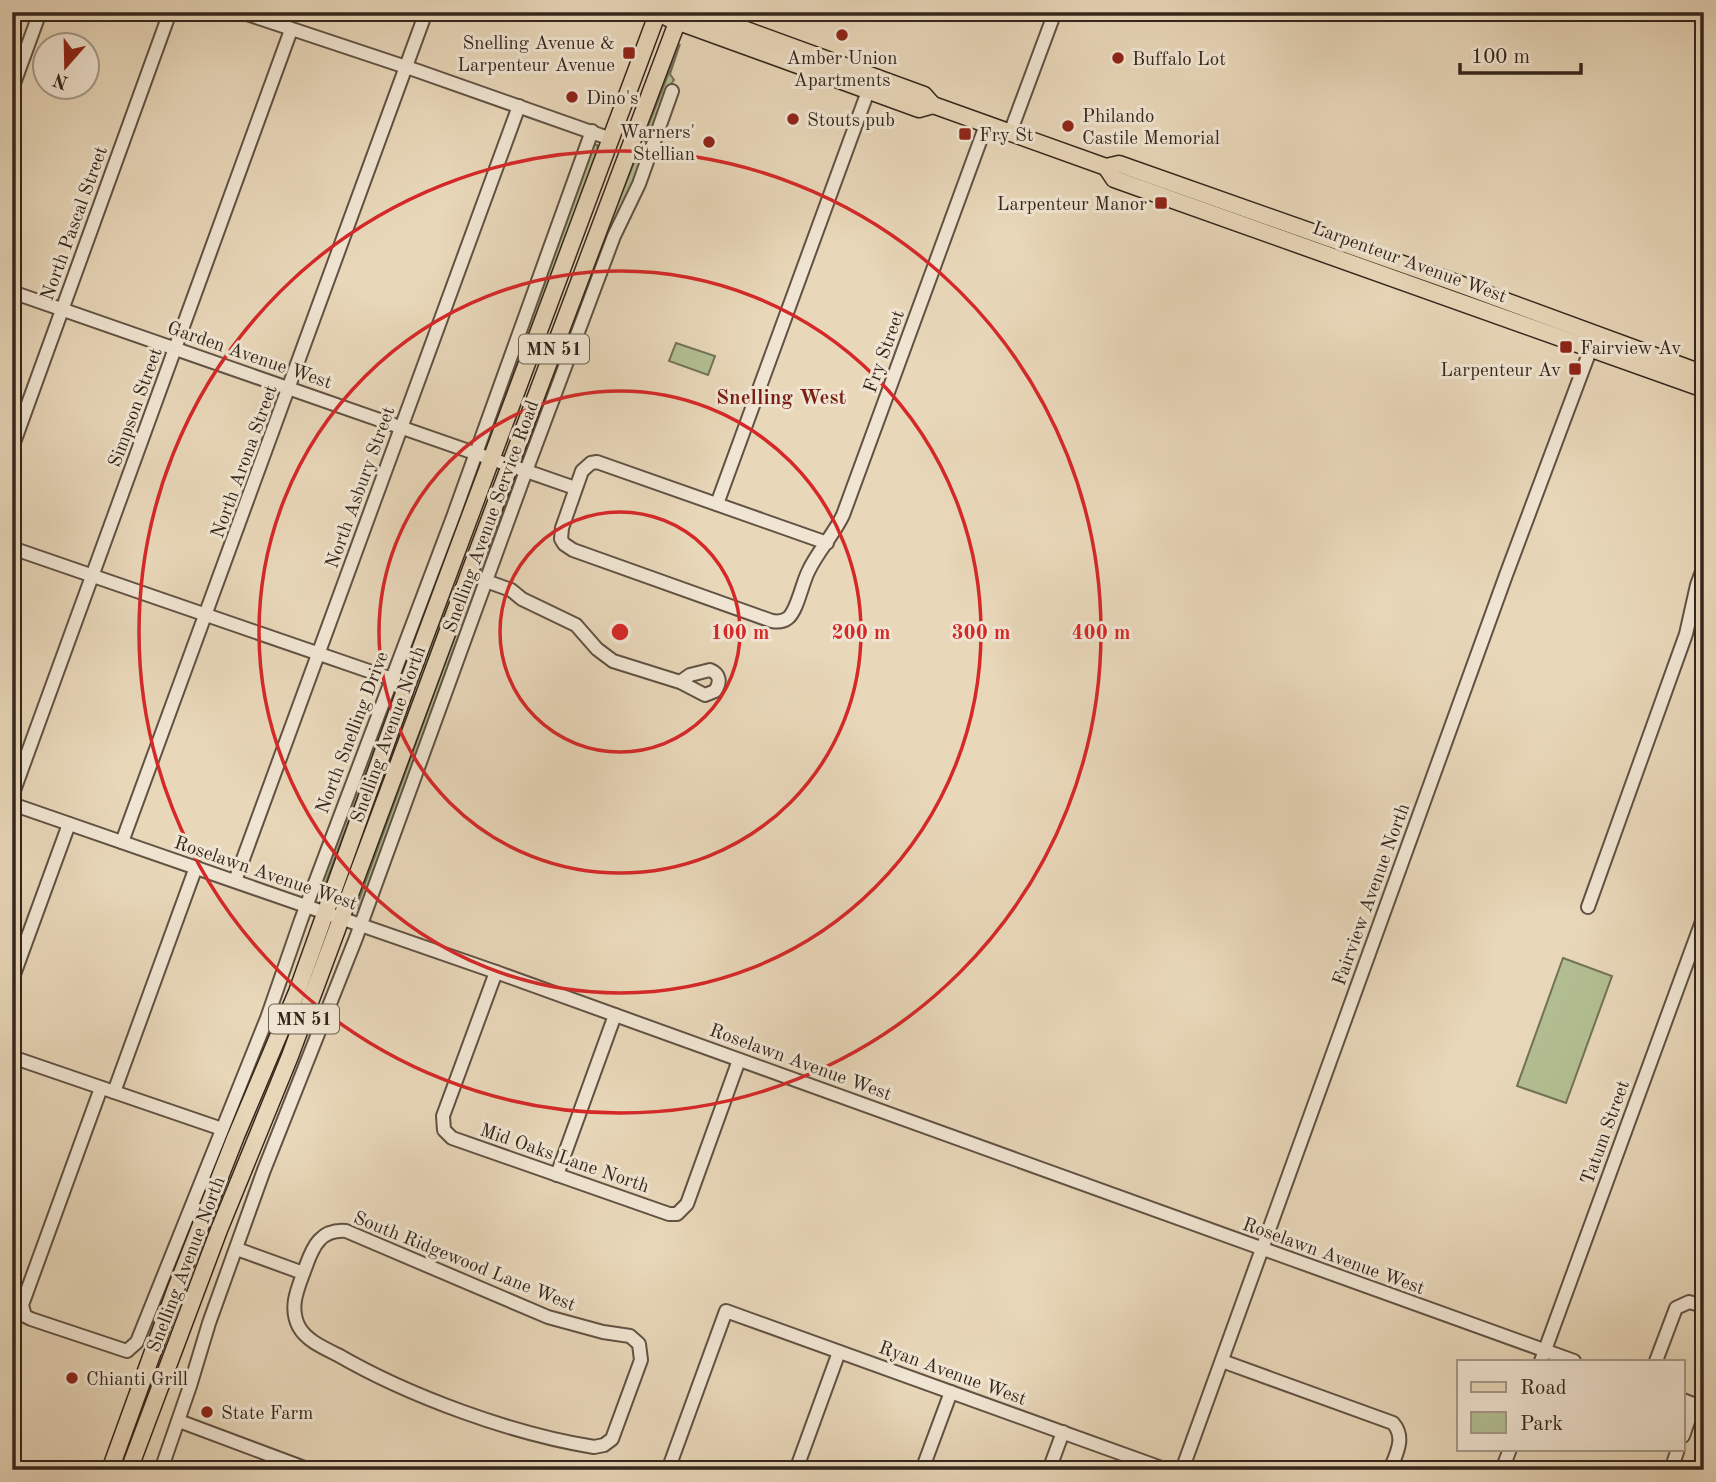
<svg xmlns="http://www.w3.org/2000/svg" width="1716" height="1482" font-family="'Old Standard TT',serif">
	<style>
		.green { fill: #b2bf92; stroke: #737257; stroke-width: 2 }
		.lines { fill: none; stroke-linecap: round; stroke-linejoin: round }
		.minor-casing { stroke: #615243; stroke-width: 16 }
		.major-casing { stroke: #34261c; stroke-width: 19 }
		.minor { stroke: #f0e5d2; stroke-width: 12 }
		.major { stroke: #e8d7b9; stroke-width: 16 }
		.ring { fill: none; stroke: #d62828; stroke-width: 3.5 }
		.poi-dot { fill: #8f2418; stroke: #f0e5d2; stroke-width: 2.5 }
		.labels { text-anchor: middle; stroke-width: 6; stroke-linejoin: round; paint-order: stroke }
		.shield { fill: #f0e5d2; stroke: #6c5f53; stroke-width: 2 }
		.shield-label { font-size: 18px; font-weight: bold; fill: #34261c }
		.poi-label { font-size: 19px; fill: #34261c; stroke: #f0e5d2; text-anchor: start }
		.street-label { font-size: 19px; fill: #34261c; stroke: #f0e5d2 }
		.neighbourhood-label { font-size: 21px; font-weight: bold; fill: #7a1f14; stroke: #f0e5d2 }
		.centre { fill: #d62828; stroke: #f0e5d2; stroke-width: 3.5 }
		.ring-label { font-size: 21px; text-anchor: middle; font-weight: bold; fill: #d62828; stroke: #f0e5d2; stroke-width: 6; stroke-linejoin: round; paint-order: stroke }
	</style>
	<rect width="100%" height="100%" fill="#e8d7b9"/>
	<filter id="stains"><feTurbulence type="fractalNoise" baseFrequency=".00286" numOctaves="4"/><feColorMatrix values="0 0 0 0 .2 0 0 0 0 .09 0 0 0 0 .02 0 0 0 .5 -.17"/></filter>
	<radialGradient id="worn" r=".72"><stop offset=".6" stop-color="#630" stop-opacity="0"/><stop offset="1" stop-color="#630" stop-opacity=".3"/></radialGradient>
	<!-- green -->
	<g class="green">
		<polygon points="680,44 670,74 674,80 671,84 650,139 645,141 643,139"/>
		<polygon points="592,145 597,145 598,148 534,323 485,447"/>
		<polygon points="635,160 638,160 641,164 523,461 521,459 587,280"/>
		<polygon points="676,343 715,356 708,375 669,361"/>
		<polygon points="478,466 480,470 321,895 317,894"/>
		<polygon points="516,478 369,887 361,908 356,908 468,600"/>
		<polygon points="450,592 453,593 440,639 386,784 383,783 396,737"/>
		<polygon points="1563,958 1612,976 1566,1103 1517,1086"/>
	</g>
	<g class="lines">
		<!-- minor casing -->
		<g class="minor-casing">
			<g id="minor">
				<polyline points="241,12 418,71 611,139"/>
				<polyline points="12,89 40,12"/>
				<polyline points="1010,133 1055,12"/>
				<polyline points="12,292 575,488"/>
				<polyline points="12,448 170,12"/>
				<polyline points="717,504 871,83"/>
				<path d="M827 543 597 462 591 463 582 471 562 528 561 539 564 544 573 550 772 621C778 622 783 622 788 618 797 611 802 584 808 572 817 552 833 536 843 515L986 125"/>
				<polyline points="12,548 392,679"/>
				<path d="M486 581 511 590 522 599 576 625 597 649 613 661 680 682 705 695 715 691C721 682 720 674 710 670L690 675 680 682"/>
				<polyline points="12,796 291,30"/>
				<polyline points="12,804 496,972 1574,1361"/>
				<polyline points="122,842 426,12"/>
				<polyline points="235,881 519,106"/>
				<polyline points="1588,907 1686,634 1697,585 1704,566"/>
				<polyline points="496,972 443,1116 444,1130 452,1138 669,1214 677,1214 687,1204 739,1060"/>
				<polyline points="12,980 69,824"/>
				<polyline points="12,1057 222,1129"/>
				<polyline points="101,1088 22,1305 25,1316 31,1319 127,1351 137,1342 267,1018 301,920 453,517 592,131"/>
				<polyline points="114,1092 196,867"/>
				<polyline points="557,1175 615,1015"/>
				<path d="M346 1231 548 1317 603 1332 630 1336 639 1344 641 1360 612 1439 604 1445 594 1447C512 1434 409 1396 338 1355 324 1348 307 1341 299 1327 288 1306 299 1286 306 1266 313 1246 321 1229 346 1231Z"/>
				<polyline points="237,1249 303,1273"/>
				<path d="M1222 1361 1393 1423C1406 1438 1396 1454 1390 1470"/>
				<polyline points="1541,1361 1704,916"/>
				<polyline points="1656,1361 1676,1308 1689,1302 1704,1306"/>
				<polyline points="1683,1400 1704,1408"/>
				<polyline points="179,1421 310,1470"/>
				<polyline points="1683,1436 1694,1404"/>
				<polyline points="161,1470 190,1386 209,1323 264,1170 356,938 526,471 614,236 639,184 672,91"/>
				<polyline points="668,1470 726,1311 1167,1470"/>
				<polyline points="796,1470 839,1352"/>
				<polyline points="922,1470 951,1392"/>
				<polyline points="1049,1470 1063,1432"/>
				<polyline points="1182,1470 1506,575 1594,340"/>
				<polyline points="1502,1470 1510,1449"/>
				<polyline points="1671,1470 1678,1449"/>
			</g>
		</g>
		<!-- major casing -->
		<g class="major-casing">
			<g id="major">
				<polyline points="697,12 924,95 933,105 1106,167 1119,164 1462,285 1704,374"/>
				<polyline points="668,18 919,109 933,105"/>
				<polyline points="1106,167 1114,179 1704,389"/>
				<polyline points="110,1470 175,1291 236,1136 297,992 407,685 658,12"/>
				<polyline points="129,1470 219,1230 290,1056 472,566 681,12"/>
			</g>
		</g>
		<!-- minor -->
		<use href="#minor" class="minor"/>
		<!-- major -->
		<use href="#major" class="major"/>
	</g>
	<!-- distance rings -->
	<g class="ring">
		<circle cx="620" cy="632" r="120"/>
		<circle cx="620" cy="632" r="241"/>
		<circle cx="620" cy="632" r="361"/>
		<circle cx="620" cy="632" r="481"/>
	</g>
	<!-- markers -->
	<g class="poi-dot">
		<circle cx="842" cy="35" r="7"/>
		<rect x="622" y="46" width="14" height="14" rx="3.5"/>
		<circle cx="1118" cy="58" r="7"/>
		<circle cx="572" cy="97" r="7"/>
		<circle cx="793" cy="119" r="7"/>
		<circle cx="1068" cy="126" r="7"/>
		<rect x="958" y="127" width="14" height="14" rx="3.5"/>
		<circle cx="709" cy="142" r="7"/>
		<rect x="1154" y="196" width="14" height="14" rx="3.5"/>
		<rect x="1559" y="340" width="14" height="14" rx="3.5"/>
		<rect x="1568" y="362" width="14" height="14" rx="3.5"/>
		<circle cx="72" cy="1378" r="7"/>
		<circle cx="207" cy="1412" r="7"/>
	</g>
	<g class="labels">
		<!-- shield labels -->
		<g class="shield">
			<rect x="519" y="334.5" width="70" height="29" rx="5"/>
			<rect x="269" y="1004.5" width="70" height="29" rx="5"/>
		</g>
		<g class="shield-label">
			<text x="554" y="355">MN 51</text>
			<text x="304" y="1025">MN 51</text>
		</g>
		<!-- poi labels -->
		<g class="poi-label">
			<text x="615" y="49" text-anchor="end">Snelling Avenue &amp;<tspan x="615" dy="22">Larpenteur Avenue</tspan></text>
			<text x="842" y="64" text-anchor="middle">Amber Union<tspan x="842" dy="22">Apartments</tspan></text>
			<text x="1132" y="65">Buffalo Lot</text>
			<text x="586" y="104">Dino's</text>
			<text x="1082" y="122">Philando<tspan x="1082" dy="22">Castile Memorial</tspan></text>
			<text x="807" y="126">Stouts pub</text>
			<text x="695" y="138" text-anchor="end">Warners'<tspan x="695" dy="22">Stellian</tspan></text>
			<text x="979" y="141">Fry St</text>
			<text x="1147" y="210" text-anchor="end">Larpenteur Manor</text>
			<text x="1580" y="354">Fairview Av</text>
			<text x="1561" y="376" text-anchor="end">Larpenteur Av</text>
			<text x="86" y="1385">Chianti Grill</text>
			<text x="221" y="1419">State Farm</text>
		</g>
		<!-- street labels -->
		<g class="street-label">
			<text transform="translate(73 223) rotate(-70)" y="7">North Pascal Street</text>
			<text transform="translate(1410 261) rotate(20)" y="7">Larpenteur Avenue West</text>
			<text transform="translate(883 351) rotate(-70)" y="7">Fry Street</text>
			<text transform="translate(250 354) rotate(19)" y="7">Garden Avenue West</text>
			<text transform="translate(134 407) rotate(-70)" y="7">Simpson Street</text>
			<text transform="translate(243 461) rotate(-70)" y="7">North Arona Street</text>
			<text transform="translate(359 487) rotate(-70)" y="7">North Asbury Street</text>
			<text transform="translate(490 516) rotate(-70)" y="7">Snelling Avenue Service Road</text>
			<text transform="translate(351 732) rotate(-69)" y="7">North Snelling Drive</text>
			<text transform="translate(387 734) rotate(-70)" y="7">Snelling Avenue North</text>
			<text transform="translate(266 872) rotate(19)" y="7">Roselawn Avenue West</text>
			<text transform="translate(1370 894) rotate(-70)" y="7">Fairview Avenue North</text>
			<text transform="translate(801 1061) rotate(20)" y="7">Roselawn Avenue West</text>
			<text transform="translate(1604 1132) rotate(-70)" y="7">Tatum Street</text>
			<text transform="translate(565 1157) rotate(19)" y="7">Mid Oaks Lane North</text>
			<text transform="translate(1334 1255) rotate(20)" y="7">Roselawn Avenue West</text>
			<text transform="translate(465 1260) rotate(22)" y="7">South Ridgewood Lane West</text>
			<text transform="translate(185 1264) rotate(-69)" y="7">Snelling Avenue North</text>
			<text transform="translate(953 1372) rotate(20)" y="7">Ryan Avenue West</text>
		</g>
		<!-- neighbourhood labels -->
		<g class="neighbourhood-label">
			<text x="781" y="404">Snelling West</text>
		</g>
	</g>
	<circle cx="620" cy="632" r="10" class="centre"/>
	<g class="ring-label">
		<text x="740" y="639">100 m</text>
		<text x="861" y="639">200 m</text>
		<text x="981" y="639">300 m</text>
		<text x="1101" y="639">400 m</text>
	</g>
	<!-- margin -->
	<rect width="1716" height="1482" fill="none" stroke="#e8d7b9" stroke-width="42"/>
	<rect x="14" y="14" width="1688" height="1454" fill="none" stroke="#34261c" stroke-width="3.5"/>
	<rect x="21" y="21" width="1674" height="1440" fill="none" stroke="#34261c" stroke-width="2"/>
	<!-- legend -->
	<rect x="1457" y="1360" width="228" height="91" fill="#f0e5d2" stroke="#a59989" stroke-width="2"/>
	<rect x="1471" y="1382" width="35" height="10" fill="#e8d7b9" stroke="#a59989" stroke-width="2"/>
	<text x="1520" y="1394" font-size="21" fill="#34261c">Road</text>
	<rect x="1471" y="1412" width="35" height="21" fill="#b2bf92" stroke="#a59989" stroke-width="2"/>
	<text x="1520" y="1430" font-size="21" fill="#34261c">Park</text>
	<!-- north arrow -->
	<g transform="translate(66 66) rotate(200)"><circle r="33" fill="#f0e5d2" stroke="#a59989" stroke-width="2"/>
	<path d="M0-5L12 26L0 18L-12 26Z" fill="#8f2418"/>
	<text y="-10" font-size="19" font-weight="bold" text-anchor="middle" fill="#34261c">N</text>
	</g>
	<!-- scale -->
	<path d="M1460 63v10h121v-10" fill="none" stroke="#34261c" stroke-width="3.5"/>
	<text x="1471" y="63" font-size="21" fill="#34261c" stroke="#f0e5d2" stroke-width="5" paint-order="stroke">100 m</text>
	<rect width="100%" height="100%" filter="url(#stains)"/>
	<rect width="100%" height="100%" fill="url(#worn)"/>
</svg>
